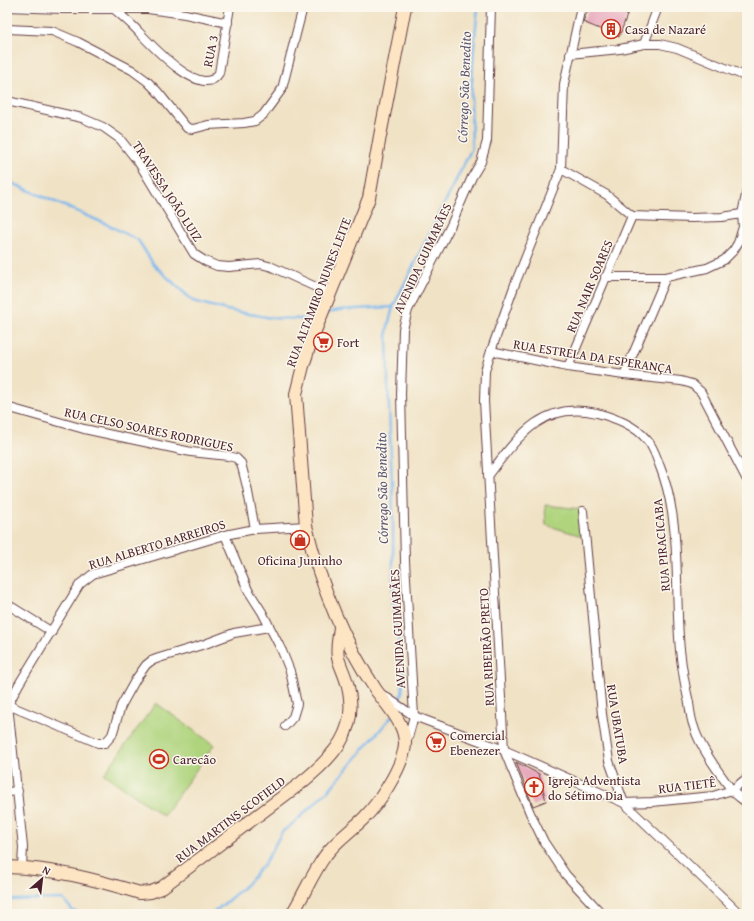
<svg xmlns="http://www.w3.org/2000/svg" width="754" height="921" font-family="'Gentium Book Plus',serif">
	<style>
		.green { fill: #afd47d; stroke: #7c7a54 }
		.lines { fill: none; stroke-linecap: round; stroke-linejoin: round }
		.stream { stroke: #7ab7ed; stroke-width: 2.5 }
		.building { fill: #e6a3b9 }
		.street-casing { stroke: #633c42; stroke-width: 10 }
		.secondary-casing { stroke: #633c42; stroke-width: 14 }
		.street { stroke: #fff; stroke-width: 8 }
		.secondary { stroke: #fde5c4; stroke-width: 12 }
		.labels { text-anchor: middle; stroke-width: 3; stroke-linejoin: round; paint-order: stroke }
		.poi-label { font-size: 13px; fill: #4a1f2b; stroke: #fbf7ec; text-anchor: start }
		.street-label { font-size: 13px; fill: #4a1f2b; stroke: #fbf7ec }
		.water-label { font-size: 14px; font-style: italic; fill: #5b546f; stroke: #fbf7ec }
	</style>
	<rect width="100%" height="100%" fill="#fbf7ec"/>
	<filter id="ink" filterUnits="userSpaceOnUse"><feTurbulence type="fractalNoise" baseFrequency=".025" numOctaves="2"/><feDisplacementMap in="SourceGraphic" scale="8" xChannelSelector="R" yChannelSelector="G"/><feConvolveMatrix kernelMatrix="1 2 1 2 8 2 1 2 1" color-interpolation-filters="sRGB"/></filter>
	<filter id="wash" filterUnits="userSpaceOnUse"><feTurbulence type="fractalNoise" baseFrequency=".012" numOctaves="4" result="noise"/><feDisplacementMap in="SourceGraphic" scale="16" xChannelSelector="R" yChannelSelector="G"/><feGaussianBlur stdDeviation="0.9" result="paint"/><feColorMatrix in="noise" values="0 0 0 0 0 0 0 0 0 0 0 0 0 0 0 0 0 1.4 0 .05"/><feComposite in="paint" operator="in"/></filter>
	<g filter="url(#wash)">
		<rect width="100%" height="100%" fill="#f0e2c5"/>
		<!-- green -->
		<g class="green">
			<polygon points="545,505 581,509 585,537 546,525"/>
			<polygon points="156,703 214,745 163,816 104,774"/>
		</g>
		<g class="lines">
			<!-- stream -->
			<g class="stream">
				<polyline points="7,181 106,224 138,240 154,265 193,301 227,310 272,318 302,319 317,315"/>
				<polyline points="326,313 339,310 393,307"/>
				<polyline points="399,703 402,693 404,674 393,607 393,511 388,382 387,330 393,307 472,148 471,97 474,46 478,7"/>
				<polyline points="7,903 12,900 63,899 73,911 80,914"/>
				<polyline points="212,914 246,885 265,863 282,832 297,820 328,791 392,716"/>
			</g>
		</g>
		<g id="blocks">
			<!-- building -->
			<g class="building">
				<polygon points="589,7 630,7 619,37 583,22"/>
				<polygon points="516,762 539,774 546,801 533,806"/>
			</g>
		</g>
	</g>
	<g filter="url(#ink)">
		<use href="#blocks" fill-opacity="0" stroke="#633c42" stroke-width="1"/>
		<g class="lines">
			<!-- street casing -->
			<g class="street-casing">
				<g id="street">
					<polyline points="7,7 63,9 148,9"/>
					<polyline points="148,7 148,9 185,14 228,23"/>
					<polyline points="581,7 564,84 561,169 515,284 491,351 485,371 484,401 504,750 530,813 544,842 566,875 602,914"/>
					<path d="M114 9C121 15 128 21 134 27 147 40 202 103 219 73L230 7"/>
					<polyline points="7,29 52,31 78,42 132,70 147,81 157,91 187,128 193,129 208,125 244,123 255,121 263,115 282,89 303,7"/>
					<polyline points="644,44 658,7"/>
					<polyline points="570,54 620,49 644,44 660,44 677,48 747,77"/>
					<polyline points="7,101 82,118 103,127 120,139 139,163 194,254 205,261 217,266 229,267 261,264 272,267 331,294"/>
					<polyline points="561,169 607,195 632,216 692,218 722,217 742,214"/>
					<polyline points="605,277 666,277 707,268 724,260 733,251 738,243 743,227 742,214 747,190"/>
					<polyline points="491,351 568,367 624,375 681,381 692,384 701,392 747,480"/>
					<polyline points="568,367 632,216"/>
					<polyline points="624,375 666,277"/>
					<polyline points="10,408 84,429 191,452 228,456 236,458 241,463 247,487 255,529"/>
					<path d="M488 476C517 438 542 400 597 413 615 418 635 425 647 440 653 446 656 456 659 464 683 523 674 588 680 650 682 668 685 686 689 703 690 711 691 720 694 727 699 746 719 773 731 789 735 795 742 799 747 803"/>
					<polyline points="583,511 602,714 609,761 624,803 740,914"/>
					<polyline points="225,535 248,590 262,612 282,651 290,671 297,704 293,717 285,726"/>
					<polyline points="7,604 52,632"/>
					<polyline points="383,695 414,716"/>
					<polyline points="8,705 98,743 105,743 112,735 121,706 136,679 146,665 151,661 159,658 205,644 234,633 269,627"/>
					<polyline points="414,716 405,561 401,394 403,329 408,310 451,225 472,177 481,162 487,141 491,7"/>
					<polyline points="407,741 414,716 504,750 624,803 652,802 713,796 732,790 747,778"/>
					<polyline points="7,792 18,791"/>
					<polyline points="22,867 23,847 8,705 19,684 80,584 93,574 225,535 255,529 306,526"/>
				</g>
			</g>
			<!-- secondary casing -->
			<g class="secondary-casing">
				<g id="secondary">
					<path d="M7 867C52 868 97 880 140 893L151 892 161 888 301 783C333 757 359 731 348 687 346 677 341 668 338 658 336 647 339 637 340 627"/>
					<path d="M292 914C304 895 312 874 325 856 335 841 351 831 364 818 379 803 399 772 404 751 410 728 388 707 376 690 343 641 320 583 306 526L296 394 303 366 312 338 369 198 380 136 405 7"/>
				</g>
			</g>
			<!-- street -->
			<use href="#street" class="street"/>
			<!-- secondary -->
			<use href="#secondary" class="secondary"/>
		</g>
	</g>
	<!-- icons -->
	<defs>
		<g id="building-ring" transform="scale(1)"><circle r="9.5" fill="#fbf7ec" stroke="#c8321e" stroke-width="1.5"/><path d="M-4-6H4V6H1V3H-1V6H-4ZM-2.5-4.3h1.7v1.8h-1.7ZM.8-4.3h1.7v1.8H.8ZM-2.5-1h1.7V.8h-1.7ZM.8-1h1.7V.8H.8Z" fill="#c8321e"/></g>
		<g id="supermarket-ring" transform="scale(1)"><circle r="9.5" fill="#fbf7ec" stroke="#c8321e" stroke-width="1.5"/><path d="M-6-5.5h2.5l.6 2H6L4.5 2H-2.5L-4.4-4H-6ZM-1.5 3.2a1.3 1.3 0 1 0 .1 0ZM3 3.2a1.3 1.3 0 1 0 .1 0Z" fill="#c8321e"/></g>
		<g id="shop-ring" transform="scale(1)"><circle r="9.5" fill="#fbf7ec" stroke="#c8321e" stroke-width="1.5"/><path d="M-5-2.5h2.3a2.7 3.5 0 0 1 5.4 0H5L5.5 6h-11ZM-1.5-2.5h3a1.5 2.3 0 0 0-3 0Z" fill="#c8321e"/></g>
		<g id="stadium-ring" transform="scale(1)"><circle r="9.5" fill="#fbf7ec" stroke="#c8321e" stroke-width="1.5"/><path d="M0-5a6.5 5 0 1 0 0 10a6.5 5 0 1 0 0-10ZM-3.5-1.8h7v3.6h-7Z" fill="#c8321e"/></g>
		<g id="church-ring" transform="scale(1)"><circle r="9.5" fill="#fbf7ec" stroke="#c8321e" stroke-width="1.5"/><path d="M-1.2-6h2.4v3.5h3.3v2.4h-3.3V6h-2.4V-.1h-3.3v-2.4h3.3Z" fill="#c8321e"/></g>
	</defs>
	<g fill-rule="evenodd">
		<use href="#building-ring" x="611" y="29"/>
		<use href="#supermarket-ring" x="323" y="342"/>
		<use href="#shop-ring" x="300" y="540"/>
		<use href="#supermarket-ring" x="436" y="742"/>
		<use href="#stadium-ring" x="159" y="759"/>
		<use href="#church-ring" x="534" y="787"/>
	</g>
	<g class="labels">
		<!-- poi labels -->
		<g class="poi-label">
			<text x="625" y="34">Casa de Nazaré</text>
			<text x="337" y="347">Fort</text>
			<text x="300" y="565" text-anchor="middle">Oficina Juninho</text>
			<text x="450" y="740">Comercial<tspan x="450" dy="15">Ebenezer</tspan></text>
			<text x="173" y="764">Carecão</text>
			<text x="548" y="785">Igreja Adventista<tspan x="548" dy="15">do Sétimo Dia</tspan></text>
		</g>
		<!-- street labels -->
		<g class="street-label">
			<text transform="translate(210 51) rotate(-79)" y="5">RUA 3</text>
			<text transform="translate(168 191) rotate(57)" y="5">TRAVESSA JOÃO LUIZ</text>
			<text transform="translate(422 258) rotate(-65)" y="5">AVENIDA GUIMARÃES</text>
			<text transform="translate(589 286) rotate(-67)" y="5">RUA NAIR SOARES</text>
			<text transform="translate(318 292) rotate(-69)" y="5">RUA ALTAMIRO NUNES LEITE</text>
			<text transform="translate(593 356) rotate(9)" y="5">RUA ESTRELA DA ESPERANÇA</text>
			<text transform="translate(149 429) rotate(12)" y="5">RUA CELSO SOARES RODRIGUES</text>
			<text transform="translate(157 544) rotate(-17)" y="5">RUA ALBERTO BARREIROS</text>
			<text transform="translate(661 545) rotate(-95)" y="5">RUA PIRACICABA</text>
			<text transform="translate(397 629) rotate(-93)" y="5">AVENIDA GUIMARÃES</text>
			<text transform="translate(486 647) rotate(-93)" y="5">RUA RIBEIRÃO PRETO</text>
			<text transform="translate(618 724) rotate(81)" y="5">RUA UBATUBA</text>
			<text transform="translate(687 785) rotate(-7)" y="5">RUA TIETÊ</text>
			<text transform="translate(230 819) rotate(-37)" y="5">RUA MARTINS SCOFIELD</text>
		</g>
		<!-- water labels -->
		<g class="water-label">
			<text transform="translate(464 87) rotate(-88)" y="5">Córrego São Benedito</text>
			<text transform="translate(382 488) rotate(-91)" y="5">Córrego São Benedito</text>
		</g>
	</g>
	<!-- margin -->
	<rect width="754" height="921" fill="none" stroke="#fbf7ec" stroke-width="24"/>
	<!-- north arrow -->
	<g transform="translate(42 879) rotate(28)" stroke="#fbf7ec" stroke-width="3" paint-order="stroke">
	<path d="M0-3L7 15L0 10L-7 15Z" fill="#4a1f2b"/>
	<text y="-6" font-size="11" font-weight="bold" text-anchor="middle" fill="#4a1f2b">N</text>
	</g>
</svg>
